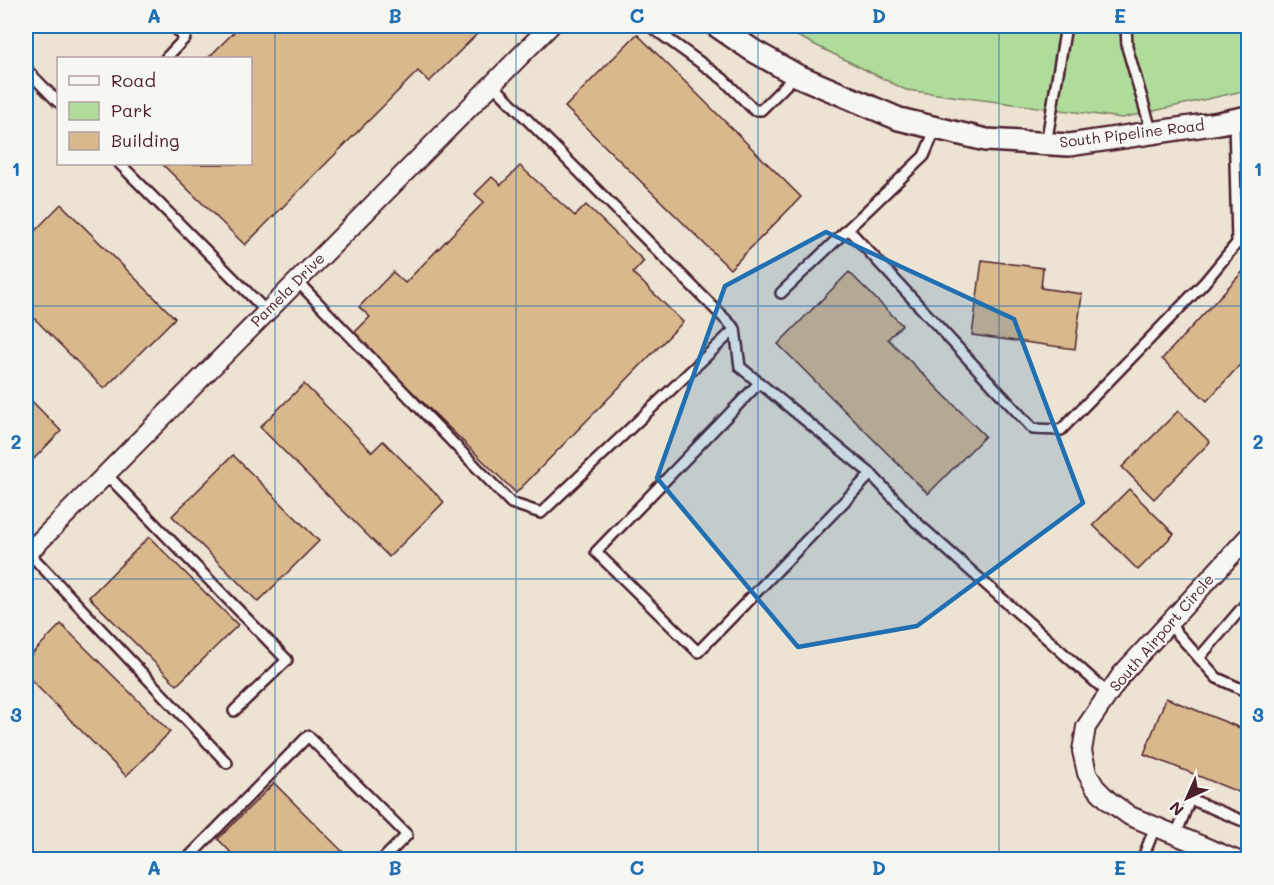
<svg xmlns="http://www.w3.org/2000/svg" width="1274" height="885" font-family="Mali,sans-serif">
	<style>
		.green { fill: #afdc9b; stroke: #7c7e63; stroke-width: 1.5 }
		.building { fill: #d9b88c; stroke: #4a1f2b; stroke-width: 1.5 }
		.lines { fill: none; stroke-linecap: round; stroke-linejoin: round }
		.service-casing { stroke: #4a1f2b; stroke-width: 14 }
		.minor-casing { stroke: #4a1f2b; stroke-width: 22 }
		.tertiary-casing { stroke: #4a1f2b; stroke-width: 26 }
		.service { stroke: #f6f6f2; stroke-width: 9 }
		.minor { stroke: #f6f6f2; stroke-width: 18 }
		.tertiary { stroke: #f6f6f2; stroke-width: 21 }
		.marked { fill: #1f6fb2; fill-opacity: 0.2; stroke: #1f6fb2; stroke-width: 4.5; stroke-linejoin: round }
		.grid { fill: none; stroke: #1f6fb2; stroke-width: 1.5; stroke-opacity: 0.55 }
		.labels { text-anchor: middle; stroke-width: 4.5; stroke-linejoin: round; paint-order: stroke }
		.street-label { font-size: 15px; fill: #4a1f2b; stroke: #f6f6f2 }
		.neatline { fill: none; stroke: #1f6fb2; stroke-width: 2 }
		.grid-label { font-size: 20px; text-anchor: middle; font-weight: bold; fill: #1f6fb2 }
	</style>
	<rect width="100%" height="100%" fill="#ede3d3"/>
	<filter id="ink" filterUnits="userSpaceOnUse"><feTurbulence type="fractalNoise" baseFrequency=".0167" numOctaves="2"/><feDisplacementMap in="SourceGraphic" scale="12" xChannelSelector="R" yChannelSelector="G"/><feConvolveMatrix kernelMatrix="1 2 1 2 8 2 1 2 1" color-interpolation-filters="sRGB"/></filter>
	<g filter="url(#ink)">
		<!-- green -->
		<polygon class="green" points="777,26 1248,26 1248,90 1122,118 906,90"/>
		<!-- building -->
		<g class="building">
			<polygon points="240,26 485,26 429,82 418,71 245,245 162,164 250,164 250,58 208,58"/>
			<polygon points="637,34 801,197 730,269 565,107"/>
			<polygon points="520,166 575,216 586,205 644,261 633,273 683,322 516,493 353,334 370,317 359,307 393,272 405,283 484,202 475,194 492,177 501,185"/>
			<polygon points="61,204 175,318 104,389 26,310 26,240"/>
			<polygon points="982,260 1043,268 1041,288 1082,294 1075,349 972,335"/>
			<polygon points="1248,266 1248,356 1207,401 1162,359"/>
			<polygon points="849,272 902,325 888,339 985,436 928,494 778,344"/>
			<polygon points="304,384 372,452 383,441 444,502 389,557 260,427"/>
			<polygon points="26,395 61,431 26,467"/>
			<polygon points="1178,411 1210,442 1154,499 1122,467"/>
			<polygon points="233,455 319,541 258,602 172,516"/>
			<polygon points="1129,489 1174,534 1138,570 1093,525"/>
			<polygon points="149,537 238,625 177,685 89,597"/>
			<polygon points="61,624 170,732 126,776 26,675 26,660"/>
			<polygon points="1166,698 1248,731 1248,796 1144,754"/>
			<polygon points="274,783 347,856 344,860 238,860 218,839"/>
		</g>
		<g class="lines">
			<!-- service casing -->
			<g class="service-casing">
				<g id="service">
					<polyline points="650,26 723,79 754,110 761,110 796,75"/>
					<polyline points="934,26 942,28 953,26"/>
					<polyline points="1126,26 1127,47 1152,133"/>
					<polyline points="166,58 185,38 173,26"/>
					<polyline points="26,69 58,102"/>
					<polyline points="492,84 735,329 740,367 871,474 916,522 1109,694"/>
					<polyline points="1046,144 1066,26"/>
					<polyline points="120,164 267,312"/>
					<polyline points="848,229 1033,429 1061,430 1204,283 1237,243 1234,120"/>
					<polyline points="297,281 511,503 541,513 735,329"/>
					<polyline points="781,293 924,156 936,128"/>
					<polyline points="759,383 596,552 698,652 871,474"/>
					<polyline points="106,474 287,660 234,711"/>
					<polyline points="28,552 227,763"/>
					<polyline points="1169,624 1217,678 1248,692"/>
					<polyline points="1199,658 1248,601"/>
					<polyline points="1176,835 1190,799 1248,823"/>
					<polyline points="186,860 308,736 407,835 382,860"/>
					<polyline points="1142,860 1155,827"/>
				</g>
			</g>
			<!-- minor casing -->
			<g class="minor-casing">
				<g id="minor">
					<polyline points="26,555 550,26"/>
					<polyline points="1236,860 1130,816 1109,801 1095,787 1087,773 1082,751 1086,727 1122,674 1248,537"/>
				</g>
			</g>
			<!-- tertiary casing -->
			<g class="tertiary-casing">
				<polyline id="tertiary" points="717,26 752,50 796,75 899,119 986,140 1069,145 1219,123 1248,117"/>
			</g>
			<!-- service -->
			<use href="#service" class="service"/>
			<!-- minor -->
			<use href="#minor" class="minor"/>
			<!-- tertiary -->
			<use href="#tertiary" class="tertiary"/>
		</g>
	</g>
	<!-- marked area -->
	<path class="marked" d="M826 232 1014 319 1083 503 917 626 798 647 657 478 725 286Z"/>
	<!-- grid -->
	<path class="grid" d="M275 26V860M516 26V860M758 26V860M999 26V860M26 306H1248M26 579H1248"/>
	<g class="labels">
		<!-- street labels -->
		<g class="street-label">
			<text transform="translate(1132 134) rotate(-7)" y="5">South Pipeline Road</text>
			<text transform="translate(288 290) rotate(-45)" y="5">Pamela Drive</text>
			<text transform="translate(1162 633) rotate(-49)" y="5">South Airport Circle</text>
		</g>
	</g>
	<!-- margin -->
	<rect width="1274" height="885" fill="none" stroke="#f6f6f2" stroke-width="66"/>
	<!-- legend -->
	<rect x="57" y="57" width="195" height="108" fill="#f6f6f2" stroke="#b1a0a2" stroke-width="1.5"/>
	<rect x="69" y="76" width="30" height="9" fill="#f6f6f2" stroke="#b1a0a2" stroke-width="1.5"/>
	<text x="111" y="87" font-size="18" fill="#4a1f2b">Road</text>
	<rect x="69" y="102" width="30" height="18" fill="#afdc9b" stroke="#b1a0a2" stroke-width="1.5"/>
	<text x="111" y="117" font-size="18" fill="#4a1f2b">Park</text>
	<rect x="69" y="132" width="30" height="18" fill="#d9b88c" stroke="#b1a0a2" stroke-width="1.5"/>
	<text x="111" y="147" font-size="18" fill="#4a1f2b">Building</text>
	<!-- north arrow -->
	<g transform="translate(1187 798) rotate(225)" stroke="#f6f6f2" stroke-width="4.5" paint-order="stroke">
	<path d="M0-4.5L10 22L0 15L-10 22Z" fill="#4a1f2b"/>
	<text y="-9" font-size="16" font-weight="bold" text-anchor="middle" fill="#4a1f2b">N</text>
	</g>
	<rect x="33" y="33" width="1208" height="819" class="neatline"/>
	<g class="grid-label">
		<text x="154" y="23">A</text>
		<text x="395" y="23">B</text>
		<text x="637" y="23">C</text>
		<text x="879" y="23">D</text>
		<text x="1120" y="23">E</text>
		<text x="16" y="176">1</text>
		<text x="1258" y="176">1</text>
		<text x="16" y="449">2</text>
		<text x="1258" y="449">2</text>
		<text x="16" y="722">3</text>
		<text x="1258" y="722">3</text>
		<text x="154" y="875">A</text>
		<text x="395" y="875">B</text>
		<text x="637" y="875">C</text>
		<text x="879" y="875">D</text>
		<text x="1120" y="875">E</text>
	</g>
</svg>
